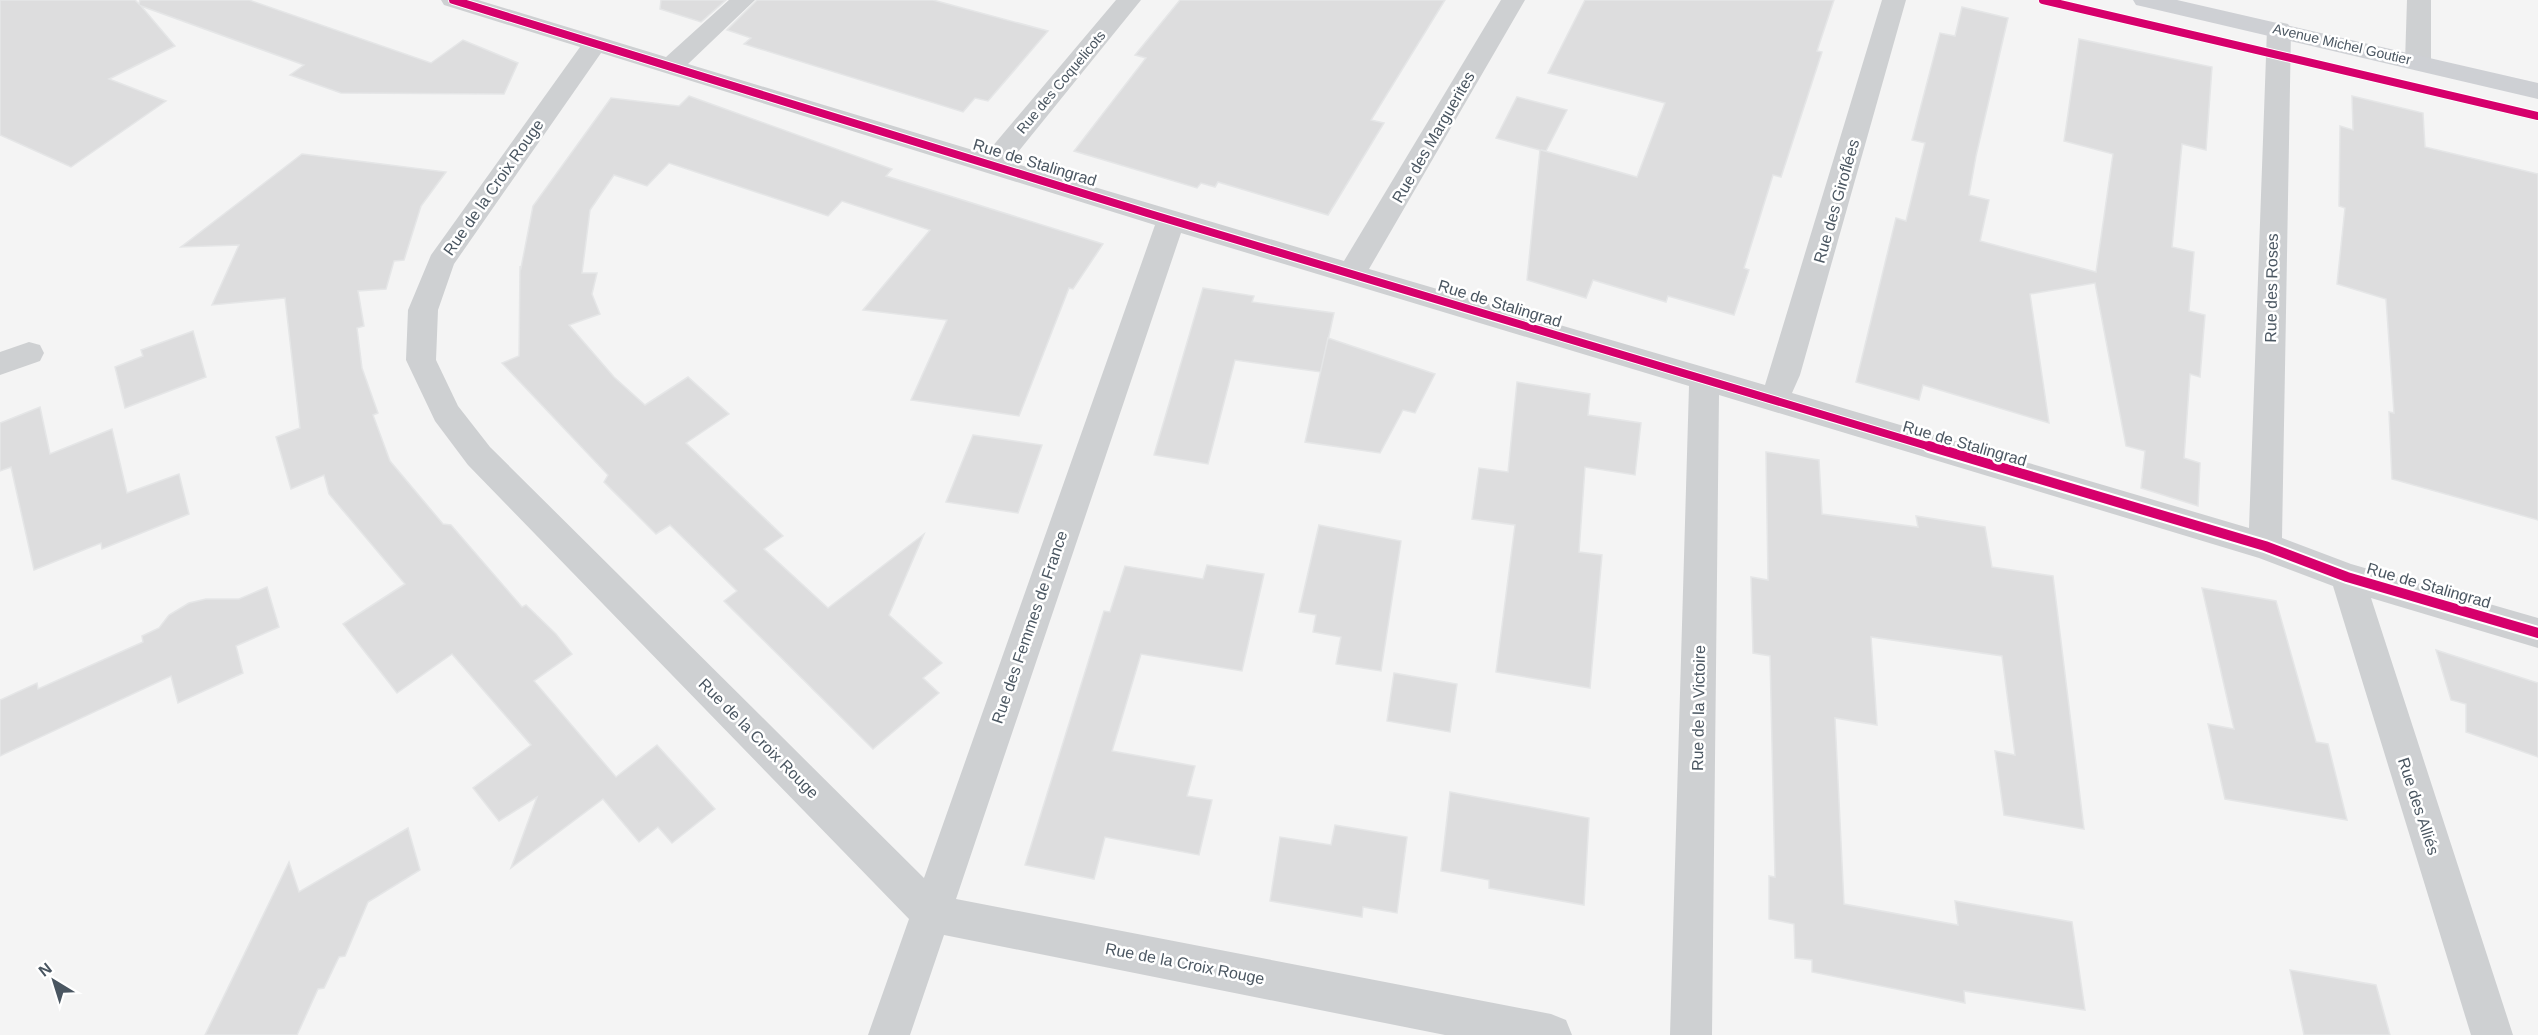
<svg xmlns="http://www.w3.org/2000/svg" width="2538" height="1035" font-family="Arial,sans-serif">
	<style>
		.building { fill: #ddddde; stroke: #e5e6e7; stroke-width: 1.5 }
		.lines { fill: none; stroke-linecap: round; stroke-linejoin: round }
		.street { fill: #ced0d2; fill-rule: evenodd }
		.secondary { fill: #ced0d4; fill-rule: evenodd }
		.cycleway-far1-casing { stroke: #fff; stroke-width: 10 }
		.cycleway-casing { stroke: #fff; stroke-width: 14 }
		.cycleway-far1 { stroke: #d6006c; stroke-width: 8 }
		.cycleway { stroke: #d6006c; stroke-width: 10 }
		.labels { text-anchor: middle; stroke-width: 5; stroke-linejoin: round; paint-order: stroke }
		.far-street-label { font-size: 14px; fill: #4a5661; stroke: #fff }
		.street-label { font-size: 16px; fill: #4a5661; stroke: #fff }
	</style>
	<rect width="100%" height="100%" fill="#f4f4f4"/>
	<!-- building -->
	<g class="building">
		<polygon points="0,0 135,0 139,4 140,0 249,0 431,63 463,40 518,63 504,94 341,93 290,75 304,65 141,6 175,46 109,79 166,101 71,167 0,135"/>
		<polygon points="661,0 726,0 701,22 660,9"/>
		<polygon points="757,0 933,0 1048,31 988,101 975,98 963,112 744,44 751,38 727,30"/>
		<polygon points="1180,0 1445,0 1371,120 1384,123 1328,215 1218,182 1215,187 1201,183 1197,188 1074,151 1146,58 1135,55"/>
		<polygon points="1585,0 1834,0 1817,51 1822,52 1781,177 1773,175 1744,268 1749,270 1734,315 1668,296 1666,302 1593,280 1586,298 1527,280 1540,150 1496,138 1517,97 1567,110 1546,151 1541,150 1637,177 1665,103 1548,73"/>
		<polygon points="1962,7 2008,18 1976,156 1969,195 1989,200 1980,241 2096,272 2113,154 2064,141 2079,39 2212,67 2206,150 2182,144 2172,247 2194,252 2189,311 2205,315 2200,377 2190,374 2184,458 2200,463 2198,506 2141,488 2145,451 2126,446 2095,283 2030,294 2049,423 1923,385 1919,400 1856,382 1896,218 1906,221 1925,143 1912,140 1940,33 1955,36"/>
		<polygon points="689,96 892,169 886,176 1103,244 1073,289 1069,288 1019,416 911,400 947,320 863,310 930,230 842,201 828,216 669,163 647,186 614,175 590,210 582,273 597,273 592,294 600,314 569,325 614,377 645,405 688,377 729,414 686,443 783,536 764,549 828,608 924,534 889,615 942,663 923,678 939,693 873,749 724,601 737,591 670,525 656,534 604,482 608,475 502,363 519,356 520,266 521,268 533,206 611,98 679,106"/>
		<polygon points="2352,96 2423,113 2425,147 2538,174 2538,520 2392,479 2389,412 2394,413 2386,299 2337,284 2345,208 2339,206 2340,126 2353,130"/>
		<polygon points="302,154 446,172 421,206 404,260 394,261 386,289 358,291 364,326 357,328 362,368 378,413 373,415 390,461 443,524 451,525 522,607 526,605 556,634 572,654 534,681 616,777 657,745 715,809 672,843 658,827 639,842 603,799 511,868 537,797 499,821 473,788 531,745 452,654 397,693 343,624 405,584 329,494 324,475 291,489 276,437 300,428 285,298 212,305 239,245 181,247"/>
		<polygon points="1203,288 1254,296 1252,302 1334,313 1321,372 1235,360 1208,464 1154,455"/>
		<polygon points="193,331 206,377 125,408 115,367 143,356 141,350"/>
		<polygon points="1328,338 1435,374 1415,413 1403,410 1380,453 1305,442"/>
		<polygon points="1517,382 1590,394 1588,415 1641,423 1635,475 1585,467 1579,552 1602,555 1590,688 1496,672 1515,525 1472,519 1479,468 1508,472"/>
		<polygon points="40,407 50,454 112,429 127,493 179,474 189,514 102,549 101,543 34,570 11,467 0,471 0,423"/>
		<polygon points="973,435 1042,445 1018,513 946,502"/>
		<polygon points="1766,452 1819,460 1822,514 1918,527 1916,516 1985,527 1992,567 2053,576 2084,829 2004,815 1995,751 2015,755 2002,656 1871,637 1877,725 1835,718 1844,904 1958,925 1955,901 2072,922 2085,1010 1964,991 1965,1003 1812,972 1812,960 1795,958 1794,924 1769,919 1769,876 1775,877 1770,656 1753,653 1751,577 1768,580"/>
		<polygon points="1319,525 1401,541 1381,671 1336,664 1341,637 1313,632 1316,615 1299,612"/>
		<polygon points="1207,565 1264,574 1242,671 1141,654 1112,751 1195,766 1187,796 1212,800 1199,855 1105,837 1094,879 1025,865 1104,611 1110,612 1125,566 1203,579"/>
		<polygon points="267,587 279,627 236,646 243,673 178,703 171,676 0,756 0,700 37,683 38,689 143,642 142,636 159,628 169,615 189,603 206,599 239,599"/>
		<polygon points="2202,588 2276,601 2316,742 2328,744 2347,820 2225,799 2208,724 2234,729"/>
		<polygon points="2436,650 2538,683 2538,757 2466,732 2466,704 2451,700"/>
		<polygon points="1394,673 1457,684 1450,732 1387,721"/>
		<polygon points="1450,792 1589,818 1584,905 1489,888 1489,880 1441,871"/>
		<polygon points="1335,825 1407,837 1397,913 1363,907 1362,917 1270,901 1280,837 1331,845"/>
		<polygon points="408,828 420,870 368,902 345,956 339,957 324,988 318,989 297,1035 205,1035 289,862 299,892"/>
		<polygon points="2290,970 2376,985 2390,1035 2304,1035"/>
	</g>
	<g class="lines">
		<!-- street -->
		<g class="street">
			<path d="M441 0H478L666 57 729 0H755L688 64 986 154 1116 0H1141L1010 162 1344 261 1501 0H1525L1369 269 1765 385 1882 0H1906L1800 375 1792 393 2249 528 2267 29 2270 24 2279 22 2288 24 2291 29 2282 538 2351 564 2538 618V648L2371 598 2513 1035H2471L2333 586 2259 558 1719 395 1712 1035H1670L1689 386 1181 233 956 899 1551 1014 1566 1020 1572 1035H1445L944 935 910 1035H868L909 919 468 465 435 421 406 360 408 310 431 255 580 47 444 5ZM601 53 1155 225 924 878 490 447 458 406 436 360 438 310 454 264Z"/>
			<polygon points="2407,0 2431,0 2431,62 2427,68 2418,70 2409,68 2405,62"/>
			<polygon points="29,342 40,345 44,353 40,361 0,375 0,352"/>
		</g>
		<!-- secondary -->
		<polygon class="secondary" points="2133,0 2177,0 2538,83 2538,99 2145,7 2136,5"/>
		<!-- cycleway-far1 casing -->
		<g class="cycleway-far1-casing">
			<g id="cycleway-far1">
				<polyline points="453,0 1147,213 1934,448"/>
				<polyline points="2043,0 2538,116"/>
			</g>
		</g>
		<!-- cycleway casing -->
		<g class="cycleway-casing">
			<polyline id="cycleway" points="1929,446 2265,546 2347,577 2538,633"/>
		</g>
		<!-- cycleway-far1 -->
		<use href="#cycleway-far1" class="cycleway-far1"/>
		<!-- cycleway -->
		<use href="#cycleway" class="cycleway"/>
	</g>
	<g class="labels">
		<!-- far-street labels -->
		<g class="far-street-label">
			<text transform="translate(2342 44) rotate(13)" y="5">Avenue Michel Goutier</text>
			<text transform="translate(1061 82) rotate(-50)" y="5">Rue des Coquelicots</text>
		</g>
		<!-- street labels -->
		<g class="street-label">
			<text transform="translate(1433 137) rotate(-60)" y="6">Rue des Marguerites</text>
			<text transform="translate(1035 162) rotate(17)" y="6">Rue de Stalingrad</text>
			<text transform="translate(493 187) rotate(-55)" y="6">Rue de la Croix Rouge</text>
			<text transform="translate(1836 201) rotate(-74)" y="6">Rue des Giroflées</text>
			<text transform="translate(2271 288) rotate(-89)" y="6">Rue des Roses</text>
			<text transform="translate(1500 303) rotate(17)" y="6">Rue de Stalingrad</text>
			<text transform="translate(1965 443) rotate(16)" y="6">Rue de Stalingrad</text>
			<text transform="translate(2429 585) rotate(16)" y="6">Rue de Stalingrad</text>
			<text transform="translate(1029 627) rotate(-71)" y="6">Rue des Femmes de France</text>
			<text transform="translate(1698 708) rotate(-89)" y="6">Rue de la Victoire</text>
			<text transform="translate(759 738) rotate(45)" y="6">Rue de la Croix Rouge</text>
			<text transform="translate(2419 806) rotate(72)" y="6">Rue des Alliés</text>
			<text transform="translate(1185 963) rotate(11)" y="6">Rue de la Croix Rouge</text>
		</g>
	</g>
	<!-- north arrow -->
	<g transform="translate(54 981) rotate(322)" stroke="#ffffff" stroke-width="4.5" paint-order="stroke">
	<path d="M0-4.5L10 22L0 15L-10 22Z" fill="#4a5661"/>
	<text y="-9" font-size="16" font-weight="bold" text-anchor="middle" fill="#4a5661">N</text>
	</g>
</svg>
